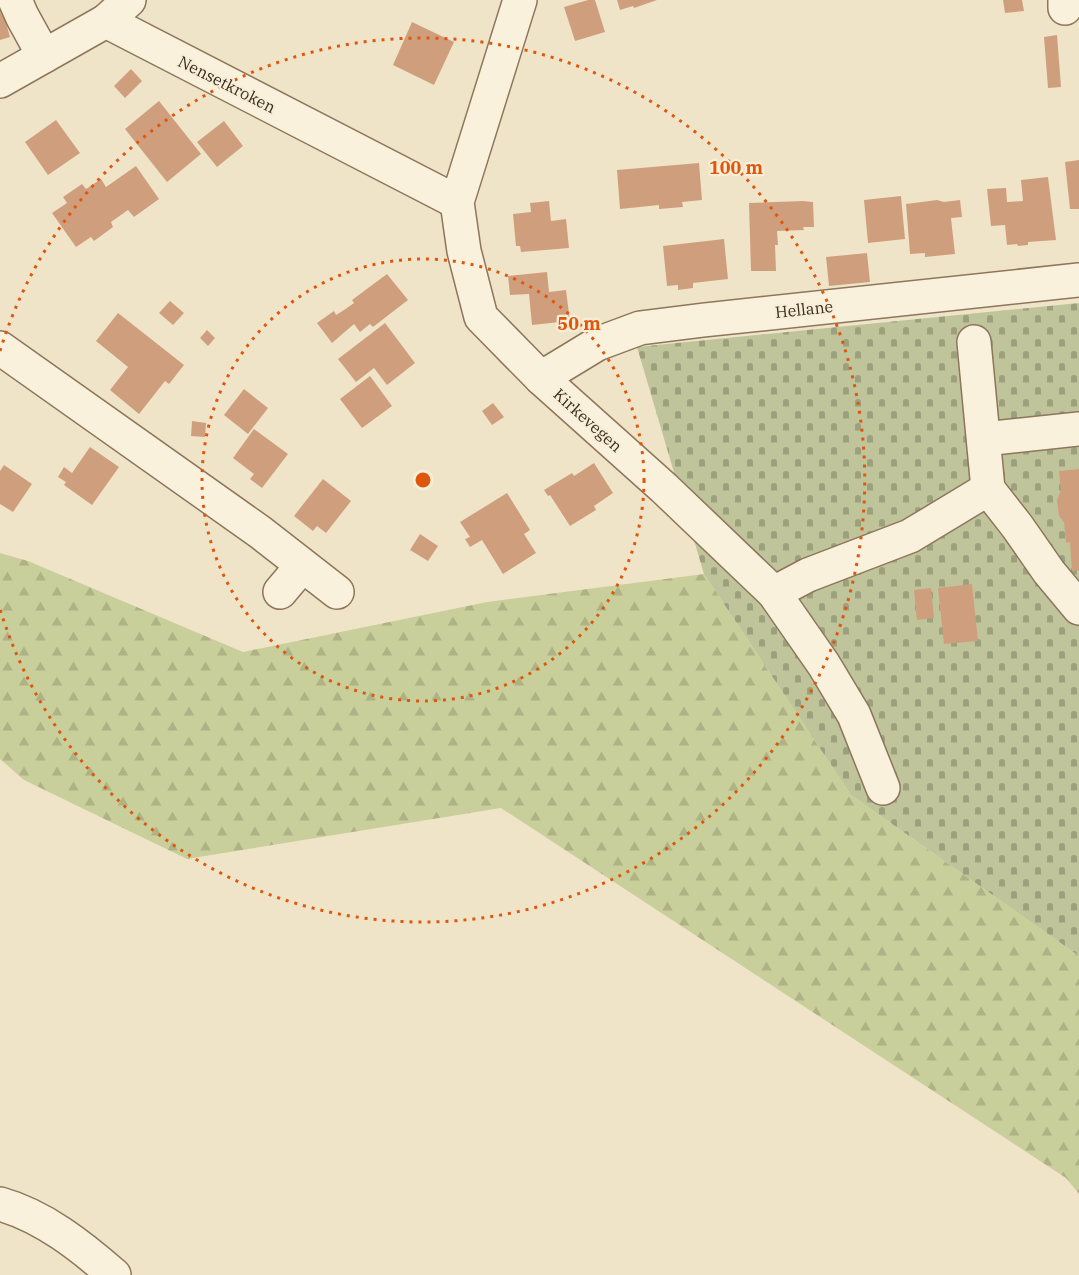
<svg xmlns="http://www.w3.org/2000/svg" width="1079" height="1275" font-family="'IBM Plex Serif',serif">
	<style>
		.forest { fill: url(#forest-firs) }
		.cemetery { fill: url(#cemetery-stones) }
		.building { fill: #cf9f7d }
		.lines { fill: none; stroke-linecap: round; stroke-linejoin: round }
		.minor-casing { stroke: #8d765c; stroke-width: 36 }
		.minor { stroke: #faf1dc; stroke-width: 33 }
		.ring { fill: none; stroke: #df570d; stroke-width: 3; stroke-dasharray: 3 6 }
		.labels { text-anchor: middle; stroke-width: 4.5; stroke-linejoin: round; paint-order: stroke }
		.street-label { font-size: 16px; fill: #3d2e20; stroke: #f7eed8 }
		.centre { fill: #df570d; stroke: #f7eed8; stroke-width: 3 }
		.ring-label { font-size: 18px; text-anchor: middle; font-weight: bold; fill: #df570d; stroke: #f7eed8; stroke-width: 4.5; stroke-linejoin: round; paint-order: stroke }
	</style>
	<defs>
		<pattern id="forest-firs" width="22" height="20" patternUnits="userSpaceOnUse" patternTransform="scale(1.5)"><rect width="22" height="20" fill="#c9cf9b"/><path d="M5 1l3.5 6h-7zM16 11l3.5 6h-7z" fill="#aeb285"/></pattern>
		<pattern id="cemetery-stones" width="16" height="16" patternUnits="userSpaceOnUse" patternTransform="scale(1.5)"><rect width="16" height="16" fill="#bfc49a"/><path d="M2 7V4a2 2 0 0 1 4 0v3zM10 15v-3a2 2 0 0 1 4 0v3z" fill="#9ca07d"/></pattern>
	</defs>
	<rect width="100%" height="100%" fill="#f0e4c8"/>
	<!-- forest -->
	<polygon class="forest" points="0,553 28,561 243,652 487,602 704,574 851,795 1079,956 1079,1194 1066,1178 501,808 187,859 24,780 0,759"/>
	<!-- cemetery -->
	<polygon class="cemetery" points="1079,303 1079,956 851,795 704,574 637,347"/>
	<!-- building -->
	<g class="building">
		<polygon points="588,0 595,0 605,32 575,41 564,7"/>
		<polygon points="617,0 657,0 634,8 633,6 620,10"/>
		<polygon points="1003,0 1022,0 1024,11 1005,13"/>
		<polygon points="0,2 10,37 0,40"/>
		<polygon points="412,22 454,42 434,85 393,65"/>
		<polygon points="1057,35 1061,87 1048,88 1044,37"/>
		<polygon points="131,69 142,81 125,98 114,86"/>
		<polygon points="159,101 201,154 167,182 125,129"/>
		<polygon points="56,120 80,153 48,175 25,142"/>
		<polygon points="224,121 243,146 217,167 197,142"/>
		<polygon points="1079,160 1079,209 1070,209 1065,162"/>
		<polygon points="699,163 702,200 682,202 683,207 659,209 659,205 620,209 617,170"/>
		<polygon points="136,166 159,199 134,217 128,210 111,222 113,227 94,241 91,237 76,247 52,213 67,203 63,197 82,184 86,189 101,179 106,187"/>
		<polygon points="1048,177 1056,240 1028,242 1028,245 1018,246 1017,244 1007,245 1005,225 991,226 987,189 1006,188 1007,202 1023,201 1021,180"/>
		<polygon points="901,196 905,239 868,243 864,200"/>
		<polygon points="937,200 944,202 960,200 962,217 951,218 955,254 925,257 925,253 910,254 906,204"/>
		<polygon points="549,201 551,221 566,219 569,248 521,252 520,246 516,246 513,214 531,212 530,203"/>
		<polygon points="803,201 813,202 814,227 803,227 804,230 777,231 778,245 775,245 776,271 751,271 749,203"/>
		<polygon points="724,239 728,279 693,283 693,288 678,290 678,285 667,286 663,246"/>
		<polygon points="867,253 870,282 829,286 826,257"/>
		<polygon points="547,272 549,292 566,290 570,321 532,325 529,294 510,295 508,276"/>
		<polygon points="387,274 408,300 373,327 370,324 360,332 354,324 332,343 317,323 334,311 336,315 344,310 354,303 352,300"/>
		<polygon points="170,301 184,313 173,325 159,313"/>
		<polygon points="118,313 184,365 169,384 165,381 139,414 110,390 128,367 96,341"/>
		<polygon points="385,323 415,363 387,385 374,368 356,382 338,359"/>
		<polygon points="207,330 215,338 208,346 200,338"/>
		<polygon points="370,376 392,406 362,428 340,399"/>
		<polygon points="244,389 268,408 248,434 224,415"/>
		<polygon points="493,403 504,417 492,425 482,411"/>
		<polygon points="192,421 206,423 205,437 191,436"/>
		<polygon points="254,429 288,454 262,488 250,479 254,474 233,458"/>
		<polygon points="90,447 119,467 92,505 64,485 66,482 58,477 64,467 72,473"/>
		<polygon points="594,463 613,493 594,506 596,510 570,526 550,495 548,496 544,490 572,473 574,476"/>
		<polygon points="4,465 32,484 13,512 0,504 0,471"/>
		<polygon points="1079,469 1079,570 1072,571 1070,542 1066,543 1064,522 1059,516 1057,500 1061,490 1059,471"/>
		<polygon points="323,479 351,501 326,533 317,526 313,531 294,516"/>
		<polygon points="507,493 530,530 524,534 536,553 503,574 482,540 470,547 465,539 470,537 460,522"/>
		<polygon points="420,534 438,546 428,561 410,550"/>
		<polygon points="972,584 978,641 944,644 938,588"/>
		<polygon points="931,588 934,618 917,620 914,590"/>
	</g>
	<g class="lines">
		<!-- minor casing -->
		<g class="minor-casing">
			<g id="minor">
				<polyline points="15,0 22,16 44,56"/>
				<polyline points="520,0 457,202 464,251 481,317 541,378 664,488 774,593 824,665 854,715 883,788"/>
				<polyline points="1065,0 1065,8"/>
				<polyline points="106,21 129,0"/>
				<polyline points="0,81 106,21 457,202"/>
				<polyline points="974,342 988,489 1017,526 1049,572 1079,608"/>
				<polyline points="0,348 260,532 337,592"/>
				<polyline points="541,378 597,344 640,328 704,320 1079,280"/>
				<polyline points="984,439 1079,429"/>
				<polyline points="280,592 302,566"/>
				<polyline points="774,593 808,575 910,536 988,489"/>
				<path d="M0 1204C43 1216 81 1246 114 1275"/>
			</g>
		</g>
		<!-- minor -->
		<use href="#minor" class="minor"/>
	</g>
	<!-- distance rings -->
	<g class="ring">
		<circle cx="423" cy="480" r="221"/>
		<path d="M0 351A442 442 0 1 1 0 609"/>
	</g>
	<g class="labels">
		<!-- street labels -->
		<g class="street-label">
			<text transform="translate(227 84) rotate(27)" y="6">Nensetkroken</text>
			<text transform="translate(804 309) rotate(-6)" y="6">Hellane</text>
			<text transform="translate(588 420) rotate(42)" y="6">Kirkevegen</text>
		</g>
	</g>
	<circle cx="423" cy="480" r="9" class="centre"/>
	<g class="ring-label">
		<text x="736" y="174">100 m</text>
		<text x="579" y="330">50 m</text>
	</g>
</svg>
